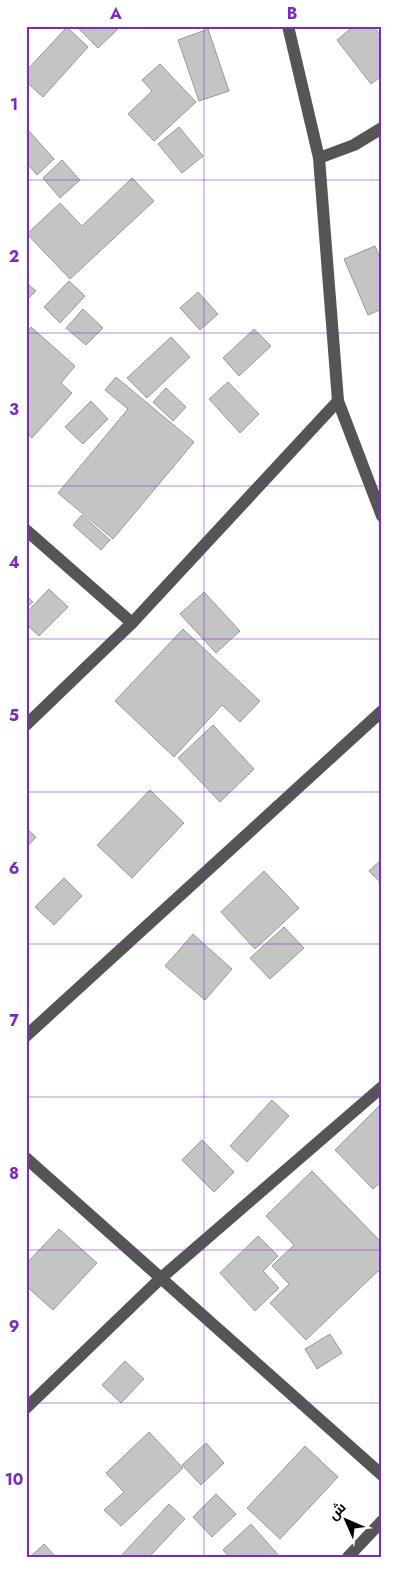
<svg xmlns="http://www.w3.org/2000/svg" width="408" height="1583" font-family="Jost,Cairo,sans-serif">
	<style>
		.building { fill: #c4c4c4; stroke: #999 }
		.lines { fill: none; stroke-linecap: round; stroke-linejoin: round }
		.minor { stroke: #555; stroke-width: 12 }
		.grid { fill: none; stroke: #7b2cbf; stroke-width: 1; stroke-opacity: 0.55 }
		.neatline { fill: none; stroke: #7b2cbf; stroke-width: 2 }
		.grid-label { font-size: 16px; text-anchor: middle; font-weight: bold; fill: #7b2cbf }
	</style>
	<rect width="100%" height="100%" fill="#fff"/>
	<!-- building -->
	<g class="building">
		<polygon points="76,26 115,26 118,29 98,48"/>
		<polygon points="354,26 373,26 382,37 382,76 371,84 337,40"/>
		<polygon points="67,27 88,47 43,97 26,82 26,71"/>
		<polygon points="208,29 229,91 199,101 178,40"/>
		<polygon points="160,64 196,102 154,141 128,114 152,91 142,80"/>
		<polygon points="179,127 203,156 182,173 158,144"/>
		<polygon points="29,131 54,159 37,175 26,162 26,134"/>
		<polygon points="62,160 80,180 60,198 43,178"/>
		<polygon points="132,178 154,201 70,279 27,234 60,203 82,226"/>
		<polygon points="375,246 382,262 382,309 368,315 344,259"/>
		<polygon points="69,281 85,296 60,323 44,307"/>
		<polygon points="26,282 36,291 26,301"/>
		<polygon points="198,292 218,314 200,330 180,308"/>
		<polygon points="83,309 103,328 86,345 66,328"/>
		<polygon points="31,327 75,366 61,383 72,393 32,438 26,433 26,333"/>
		<polygon points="254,329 271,346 239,376 223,358"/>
		<polygon points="171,337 190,357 147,398 127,378"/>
		<polygon points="116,377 194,442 113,539 58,493 128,409 105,390"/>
		<polygon points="228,382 259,414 240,433 209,399"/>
		<polygon points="166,388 186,407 173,421 153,402"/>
		<polygon points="91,401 108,419 83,444 65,427"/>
		<polygon points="82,515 110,540 101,550 73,525"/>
		<polygon points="49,589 68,607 39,636 26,624 26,613"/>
		<polygon points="204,592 240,631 216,653 180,614"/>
		<polygon points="26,595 33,602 26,608"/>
		<polygon points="183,629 260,701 240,722 222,705 174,757 115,701"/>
		<polygon points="213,725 254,769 220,802 178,758"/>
		<polygon points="150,790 184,823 132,878 97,845"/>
		<polygon points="26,828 36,837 26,848"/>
		<polygon points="382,859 382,884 369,871"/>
		<polygon points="264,871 299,908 255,949 221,912"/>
		<polygon points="64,878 82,896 54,925 35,907"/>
		<polygon points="284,927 304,948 270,979 250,958"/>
		<polygon points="193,934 232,969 205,1000 165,966"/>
		<polygon points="272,1100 289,1116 247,1162 230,1146"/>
		<polygon points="381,1104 382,1181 373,1189 335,1150"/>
		<polygon points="202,1140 234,1172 214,1192 182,1160"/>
		<polygon points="312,1171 382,1243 382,1275 378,1271 306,1340 270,1303 289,1284 272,1266 294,1245 266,1216"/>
		<polygon points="59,1229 97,1263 53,1310 26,1286 26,1264"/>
		<polygon points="258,1236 278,1256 263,1271 279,1288 255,1311 220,1273"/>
		<polygon points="330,1334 342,1353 317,1369 305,1349"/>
		<polygon points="125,1361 144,1379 121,1403 102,1385"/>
		<polygon points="149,1432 183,1468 121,1526 104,1510 124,1492 106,1473"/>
		<polygon points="206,1443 224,1463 201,1485 182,1465"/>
		<polygon points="305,1446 338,1477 280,1539 247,1508"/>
		<polygon points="216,1494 236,1514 212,1537 193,1517"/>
		<polygon points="169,1504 185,1519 149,1557 120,1557"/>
		<polygon points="251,1524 280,1557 229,1557 223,1550"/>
		<polygon points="44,1544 56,1557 30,1557"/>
	</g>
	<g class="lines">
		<!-- minor -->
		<g class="minor">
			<polyline points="288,26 319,158 338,401 382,516"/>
			<polyline points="319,158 354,145 382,128"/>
			<polyline points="26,530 132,623"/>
			<polyline points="26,725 132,623 338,401"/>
			<polyline points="26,1036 382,711"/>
			<polyline points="26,1158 382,1475"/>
			<polyline points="26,1408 161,1278 382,1087"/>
			<polyline points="348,1557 382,1521"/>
		</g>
	</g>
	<!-- grid -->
	<path class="grid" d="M204 26V1557M26 180H382M26 333H382M26 486H382M26 639H382M26 792H382M26 944H382M26 1097H382M26 1250H382M26 1403H382"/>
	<!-- border -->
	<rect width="408" height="1583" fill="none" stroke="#ffffff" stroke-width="55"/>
	<!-- north arrow -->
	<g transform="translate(346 1520) rotate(315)" stroke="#ffffff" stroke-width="4" paint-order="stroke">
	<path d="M0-4L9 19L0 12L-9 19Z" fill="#000000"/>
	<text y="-8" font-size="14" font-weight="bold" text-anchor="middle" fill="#000000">ش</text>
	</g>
	<rect x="28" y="28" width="352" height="1528" class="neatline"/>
	<g class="grid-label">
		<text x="116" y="19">A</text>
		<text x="292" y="19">B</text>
		<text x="14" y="110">1</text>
		<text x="14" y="262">2</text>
		<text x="14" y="415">3</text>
		<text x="14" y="568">4</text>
		<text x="14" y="721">5</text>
		<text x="14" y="874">6</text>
		<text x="14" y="1026">7</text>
		<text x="14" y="1179">8</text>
		<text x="14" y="1332">9</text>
		<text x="14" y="1485">10</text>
	</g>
</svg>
